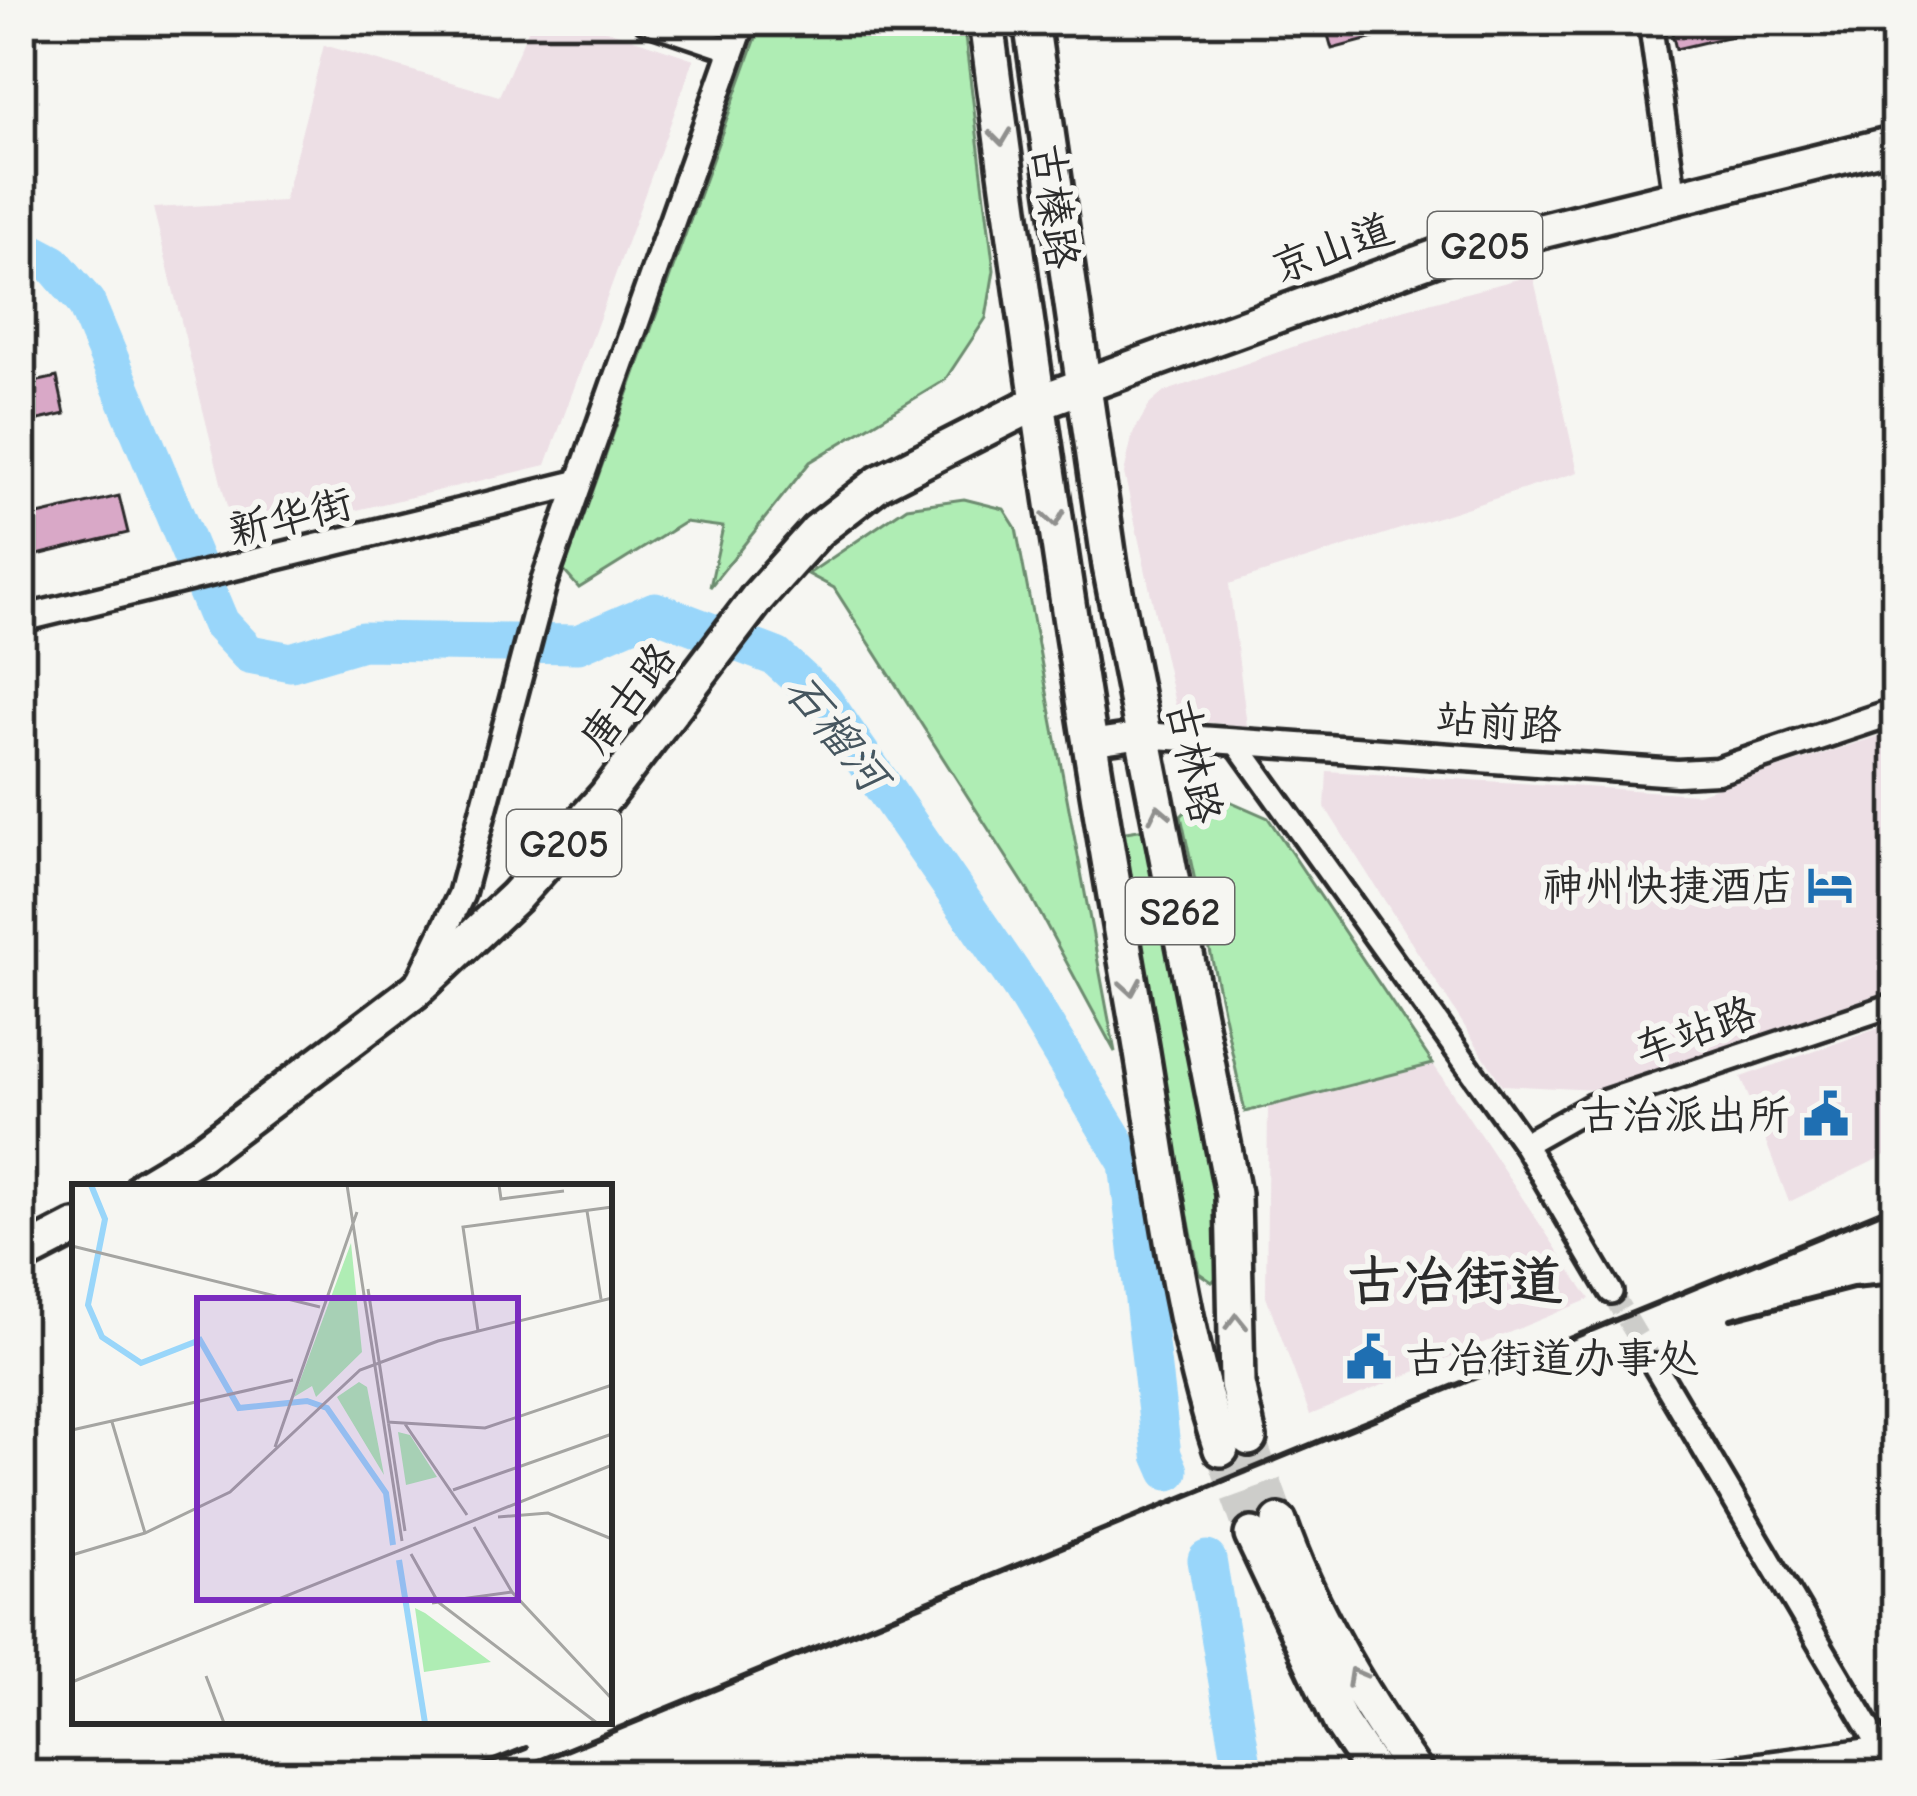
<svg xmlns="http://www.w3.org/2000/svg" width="1917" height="1796" font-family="'Comic Neue','LXGW WenKai TC',sans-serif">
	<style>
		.built { fill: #eddfe5 }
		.green { fill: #afedb4; stroke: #6d8c70; stroke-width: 3 }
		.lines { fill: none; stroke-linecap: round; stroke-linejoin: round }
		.river { stroke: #99d6fa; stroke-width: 39 }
		.building { fill: #d9a8c7; stroke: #2b2b2b; stroke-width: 3 }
		.minor-tunnel { stroke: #cdcdca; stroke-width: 21; stroke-dasharray: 21 10; stroke-linecap: butt }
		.primary-tunnel { stroke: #cdcdca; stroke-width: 33; stroke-dasharray: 33 16; stroke-linecap: butt }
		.minor-casing { stroke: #2b2b2b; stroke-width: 30 }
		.tertiary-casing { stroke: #2b2b2b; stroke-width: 33 }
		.primary-casing { stroke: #2b2b2b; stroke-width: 42 }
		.trunk-casing { stroke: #2b2b2b; stroke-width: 42 }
		.minor { stroke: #f6f6f2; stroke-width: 21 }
		.tertiary { stroke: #f6f6f2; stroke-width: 24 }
		.primary { stroke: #f6f6f2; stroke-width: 33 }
		.trunk { stroke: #f6f6f2; stroke-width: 33 }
		.rail { stroke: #2b2b2b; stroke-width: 6 }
		.oneway { stroke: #90908e }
		.labels { text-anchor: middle; stroke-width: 12; stroke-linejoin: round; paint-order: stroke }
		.shield { fill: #f6f6f2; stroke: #686867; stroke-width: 3 }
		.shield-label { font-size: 39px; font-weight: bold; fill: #2b2b2b }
		.street-label { font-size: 42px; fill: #2b2b2b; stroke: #f6f6f2 }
		.poi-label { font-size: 42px; fill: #2b2b2b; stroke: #f6f6f2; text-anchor: end }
		.water-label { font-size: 45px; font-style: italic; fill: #46565f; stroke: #f6f6f2 }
		.district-label { font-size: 54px; font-weight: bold; fill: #2b2b2b; stroke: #f6f6f2 }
		.inset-river { fill: none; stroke: #99d6fa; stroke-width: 6 }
		.inset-road { fill: none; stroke: #a5a5a2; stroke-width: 3 }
		.view { fill: #7b2cbf; fill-opacity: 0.15; stroke: #7b2cbf; stroke-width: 6 }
		.inset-edge { fill: none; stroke: #2b2b2b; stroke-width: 6 }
	</style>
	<rect width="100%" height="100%" fill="#f6f6f2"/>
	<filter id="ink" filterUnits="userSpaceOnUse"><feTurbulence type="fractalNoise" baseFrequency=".00833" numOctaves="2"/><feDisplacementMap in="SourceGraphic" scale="24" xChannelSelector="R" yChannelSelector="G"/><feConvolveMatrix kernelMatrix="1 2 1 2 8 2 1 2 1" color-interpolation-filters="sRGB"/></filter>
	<g filter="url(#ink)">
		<!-- built -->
		<g class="built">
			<polygon points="532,21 580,21 694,59 546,465 235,539 153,208 284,201 324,45 499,96"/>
			<polygon points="1533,275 1578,472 1229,584 1247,726 1185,720 1175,704 1124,473 1133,433 1150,404 1164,392 1384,315"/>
			<polygon points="1882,735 1896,775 1896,988 1595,1090 1502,1085 1325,807 1327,771 1697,794"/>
			<polygon points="1896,1022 1896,1150 1789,1202 1741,1077"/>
			<polygon points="1433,1064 1590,1299 1310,1415 1266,1296 1268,1106"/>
		</g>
		<!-- green -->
		<g class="green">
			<polygon points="762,21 963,21 994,270 986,318 945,380 810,462 710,587 723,527 685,522 579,588 564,571"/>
			<polygon points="964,499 1004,509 1016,528 1115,1052 1027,889 834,588 808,574 907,507"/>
			<polygon points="1200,798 1227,800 1268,818 1433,1064 1245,1112 1181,816"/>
			<polygon points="1145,829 1222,1211 1222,1272 1212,1282 1199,1273 1117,850 1119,833"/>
		</g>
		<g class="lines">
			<!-- river -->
			<g class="river">
				<polyline points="21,247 53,264 86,303 220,623 249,654 291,662 362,641 578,644 655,611 776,657 823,700 1022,988 1128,1163 1162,1455 1169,1471"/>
				<polyline points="1207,1560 1244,1775"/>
			</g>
		</g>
		<!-- building -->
		<g class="building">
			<polygon points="1324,21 1415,21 1415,27 1332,49"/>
			<polygon points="1669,21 1764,21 1765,28 1676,49"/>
			<polygon points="57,377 65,414 21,424 21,385"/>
			<polygon points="119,496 128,533 21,559 21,519"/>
		</g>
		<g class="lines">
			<!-- minor-tunnel -->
			<polyline class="minor-tunnel" points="1611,1292 1655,1366"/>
			<!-- primary-tunnel -->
			<g class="primary-tunnel">
				<polyline points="1249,1438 1279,1522"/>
				<polyline points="1221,1449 1252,1535"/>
			</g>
			<!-- minor casing -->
			<g class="minor-casing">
				<g id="minor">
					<polyline points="646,21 732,50"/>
					<polyline points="1650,21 1675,198"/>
					<polyline points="1235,741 1524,1144 1611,1292"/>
					<polyline points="1524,1144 1591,1106 1896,1004"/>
					<polyline points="1655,1366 1881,1748 1896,1765"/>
					<polyline points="1683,1775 1881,1748"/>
				</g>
			</g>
			<!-- tertiary casing -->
			<g class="tertiary-casing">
				<g id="tertiary">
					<polyline points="21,619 578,483"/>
					<polyline points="1089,743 1143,735 1677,773 1717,771 1896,711"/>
					<polyline points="421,978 461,895 544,582 743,21"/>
				</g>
			</g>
			<!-- primary casing -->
			<g class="primary-casing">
				<g id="primary">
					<path d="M986 21C1029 352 1077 682 1135 1012 1161 1156 1175 1310 1221 1449"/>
					<polyline points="1031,21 1110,566 1233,1194 1237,1384 1249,1438"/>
					<path d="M1279 1522C1310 1611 1363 1699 1417 1775"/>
					<polyline points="1252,1535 1341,1723 1376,1775"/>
				</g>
			</g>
			<!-- trunk casing -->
			<g class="trunk-casing">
				<g id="trunk">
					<polyline points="144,1187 201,1153 415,991 515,897 606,796 758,597 817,531 879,483 1036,403 1436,257 1896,143"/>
					<polyline points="21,1256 75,1228"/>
				</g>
			</g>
			<!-- minor -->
			<use href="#minor" class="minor"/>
			<!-- tertiary -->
			<use href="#tertiary" class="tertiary"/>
			<!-- primary -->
			<use href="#primary" class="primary"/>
			<!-- trunk -->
			<use href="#trunk" class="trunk"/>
			<!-- rail -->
			<g class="rail">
				<polyline points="1731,1319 1853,1288 1896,1284"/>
				<polyline points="459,1775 526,1748"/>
				<polyline points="505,1775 1896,1205"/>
			</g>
		</g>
		<!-- one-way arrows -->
		<defs><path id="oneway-chevron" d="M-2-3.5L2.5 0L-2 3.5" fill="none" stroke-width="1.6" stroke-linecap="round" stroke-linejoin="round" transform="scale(3)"/></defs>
		<g class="oneway">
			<use href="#oneway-chevron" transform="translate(1001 137) rotate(83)"/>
			<use href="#oneway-chevron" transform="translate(1054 519) rotate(81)"/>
			<use href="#oneway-chevron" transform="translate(1159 813) rotate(-102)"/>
			<use href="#oneway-chevron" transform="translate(1131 987) rotate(80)"/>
			<use href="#oneway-chevron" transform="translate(1236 1322) rotate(-91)"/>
			<use href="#oneway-chevron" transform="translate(1355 1676) rotate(-119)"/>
		</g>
	</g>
	<!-- icons -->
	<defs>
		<g id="hotel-bare" transform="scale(3.6)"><path d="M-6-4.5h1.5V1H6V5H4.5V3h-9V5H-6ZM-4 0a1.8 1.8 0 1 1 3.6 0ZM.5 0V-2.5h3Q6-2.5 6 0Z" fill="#1f6fb2" stroke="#f6f6f2" stroke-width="2.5" paint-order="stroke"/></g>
		<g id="civic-bare" transform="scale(3.6)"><path d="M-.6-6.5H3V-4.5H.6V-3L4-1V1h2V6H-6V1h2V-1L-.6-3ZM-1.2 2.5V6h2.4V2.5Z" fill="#1f6fb2" stroke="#f6f6f2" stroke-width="2.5" paint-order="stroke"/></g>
	</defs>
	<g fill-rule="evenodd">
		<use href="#hotel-bare" x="1830" y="885"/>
		<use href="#civic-bare" x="1826" y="1114"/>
		<use href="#civic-bare" x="1369" y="1357"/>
	</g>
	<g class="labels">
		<!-- shield labels -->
		<g class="shield">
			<rect x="1428" y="212" width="114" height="66" rx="9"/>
			<rect x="507" y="810" width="114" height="66" rx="9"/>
			<rect x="1126" y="878" width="108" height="66" rx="9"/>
		</g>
		<g class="shield-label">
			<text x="1485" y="259">G205</text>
			<text x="564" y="857">G205</text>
			<text x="1180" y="925">S262</text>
		</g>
		<!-- street labels -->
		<g class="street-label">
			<text transform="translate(1056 206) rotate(83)" y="15">古榛路</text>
			<text transform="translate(1332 247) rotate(-20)" y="15">京山道</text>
			<text transform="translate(290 516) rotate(-14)" y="15">新华街</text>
			<text transform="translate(627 697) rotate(-52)" y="15">唐古路</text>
			<text transform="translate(1499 721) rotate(4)" y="15">站前路</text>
			<text transform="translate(1195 761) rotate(78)" y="15">古林路</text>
			<text transform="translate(1695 1030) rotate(-19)" y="15">车站路</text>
		</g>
		<!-- poi labels -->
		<g class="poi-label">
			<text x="1794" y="900">神州快捷酒店</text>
			<text x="1790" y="1129">古治派出所</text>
			<text x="1405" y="1372" text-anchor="start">古冶街道办事处</text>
		</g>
		<!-- water labels -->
		<g class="water-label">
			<text transform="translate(837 732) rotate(51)" y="16">石榴河</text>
		</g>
		<!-- district labels -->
		<g class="district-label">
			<text x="1455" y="1299">古冶街道</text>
		</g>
	</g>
	<!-- overview -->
	<g transform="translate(72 1184)">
		<rect width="540" height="540" fill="#f6f6f2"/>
		<path d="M279 59 290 168 244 213 240 202 222 213ZM287 198 295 203 312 291 265 213ZM326 248 338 251 365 293 334 301ZM343 424 353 429 419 478 352 488Z" fill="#afedb4"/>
		<path class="inset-river" d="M19 1 33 35 16 121 30 153 69 179 128 156 167 224 235 217 255 224 314 309 321 361M327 376 353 539"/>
		<path class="inset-road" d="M275 1 330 357M427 1 429 15 492 7M515 27 529 115M0 62 248 123M296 105 333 347M406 147 391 43 540 23M40 238 73 349M315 238 413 244 540 201M333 240 395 331M0 246 221 196M203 263 285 28M381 306 540 250M426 333 476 329 540 355M402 343 440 408 540 515M339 370 366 418 525 539M0 371 73 349 158 308 288 186 366 157 540 114M360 419 440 408M134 492 152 539M0 498 540 281"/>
		<path class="view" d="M125 114H446V416H125Z"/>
		<rect width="540" height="540" class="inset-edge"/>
	</g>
	<!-- margin -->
	<rect width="1917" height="1796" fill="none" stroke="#f6f6f2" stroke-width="72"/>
	<rect x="36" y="36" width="1845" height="1724" fill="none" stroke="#2b2b2b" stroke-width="4.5" filter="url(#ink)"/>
</svg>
